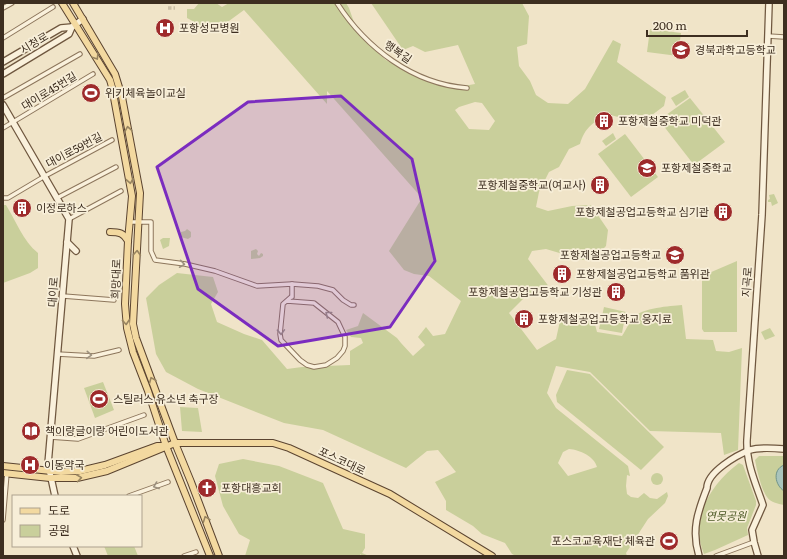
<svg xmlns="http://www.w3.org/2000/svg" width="787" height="559" font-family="Literata,'Noto Sans KR',serif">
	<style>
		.green { fill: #c9cf9b; fill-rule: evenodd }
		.water { fill: #a9c4bc; stroke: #6f938a }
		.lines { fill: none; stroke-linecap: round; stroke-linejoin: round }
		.street-tunnel { stroke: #ccc0a6; stroke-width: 3.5; stroke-dasharray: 3.5 2; stroke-linecap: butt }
		.street-casing { stroke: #8d765c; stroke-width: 5.5 }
		.secondary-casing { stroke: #6f573f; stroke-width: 8 }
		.primary-casing { stroke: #5b4430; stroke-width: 8 }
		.street { stroke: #faf1dc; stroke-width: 3.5 }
		.secondary { stroke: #faf1dc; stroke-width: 5.5 }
		.primary { stroke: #f3d9a0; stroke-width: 6 }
		.oneway { stroke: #988460 }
		.oneway2 { stroke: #9c907e }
		.marked { fill: #7b2cbf; fill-opacity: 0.2; stroke: #7b2cbf; stroke-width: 3; stroke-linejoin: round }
		.labels { text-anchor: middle; stroke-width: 3.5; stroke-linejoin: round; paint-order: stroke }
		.poi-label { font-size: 11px; fill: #3d2e20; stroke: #f7eed8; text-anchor: start }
		.street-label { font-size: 11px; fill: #3d2e20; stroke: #f7eed8 }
		.park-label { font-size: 11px; font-style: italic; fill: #4d5a26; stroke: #f7eed8 }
	</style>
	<rect width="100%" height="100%" fill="#f0e4c8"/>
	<!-- green -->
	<g class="green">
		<path d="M199 3H216L222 7 229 3H346L349 8 357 31 367 43 386 60 412 74 452 88 475 84 458 45 425 52 413 46 403 50 371 3H522L529 16 527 44 517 47 519 66 530 81 536 95 548 103 568 104 585 89 613 40 621 44 617 62 666 97 664 106 652 115H629L618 117 607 114C593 123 585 127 580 144L569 149 559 167 549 172 539 192 536 207 548 211 572 206 591 205 608 230 606 246 601 251 583 260 546 249 532 251 528 259 550 288 539 294 527 295 509 313 537 350 556 339 560 321 577 316 593 317 597 332 622 336C626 330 629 322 634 317 642 308 670 306 682 305L686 339 713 340 716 351 729 352 742 348 738 450 724 455 721 433 650 431 590 372 556 366 547 393 556 408 628 466 630 476 627 475 626 486 627 494 631 497 638 498 644 493 650 498 657 499 667 492 668 496 665 503 648 519 626 553 627 556H516L512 554 505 543 482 534 473 526 446 510V501L435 482 456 472 438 450 427 451 406 468 323 430 284 423 198 389 166 372 156 354 146 298 159 285 177 273 213 277 218 292 211 304 217 322 244 334 262 340 287 369 302 367 350 365V351L363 343 361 338 351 337 346 330 358 326 363 313 397 338 401 343 413 356 425 345 418 337 426 327 433 336 445 334 461 301 429 276 414 274 404 270 389 251 422 198 327 91V104L244 10 218 29 205 32 198 24 187 18V9H194ZM475 102 482 103 495 121 489 130 469 129 455 110 459 107ZM569 449C580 450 594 456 597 467L568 476 558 463 563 452Z"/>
		<polygon points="650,29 681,33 678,56 647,52"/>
		<polygon points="685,90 689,97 676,106 671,98"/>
		<polygon points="690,98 725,142 694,165 659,120"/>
		<polygon points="613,133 616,139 606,146 602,141"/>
		<polygon points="625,134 658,177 631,197 598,154"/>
		<polygon points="774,194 778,203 772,206 771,202 768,202 768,200 770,199 769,195"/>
		<path d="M3 205H6C16 221 23 241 38 253V268L30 273 3 283Z"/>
		<polygon points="187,229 191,232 191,237 188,239 181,237 181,232 185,231"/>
		<polygon points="163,238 170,238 169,246 163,249 160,240"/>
		<polygon points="256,249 258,251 257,254 259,256 261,253 263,254 263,256 260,258 251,259 251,251"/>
		<polygon points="737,261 737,332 704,332 702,329 702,276"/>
		<polygon points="604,307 626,312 622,333 599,329"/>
		<polygon points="770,328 775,336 765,340 761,332"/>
		<polygon points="567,370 590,374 664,447 641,470 557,402 556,395"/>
		<polygon points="103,382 114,410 95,418 84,388"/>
		<polygon points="180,407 198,408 202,432 182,431"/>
		<path d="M759 456H784V505C778 504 770 502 767 497 761 489 757 470 755 460Z"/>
		<polygon points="243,459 279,466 323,483 343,529 365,534 365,548 362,553 369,556 361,556 361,554 359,556 245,556 250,540 239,534 223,506 215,476 219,464"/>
		<path d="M739 463 743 465 756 501V505L747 528 748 535 715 550 704 554C689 518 711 484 739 463Z"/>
		<circle cx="657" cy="479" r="6"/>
		<polygon points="104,546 134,546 138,556 108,556"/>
	</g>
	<!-- water -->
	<path class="water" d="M784 465V491C775 485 772 470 784 465Z"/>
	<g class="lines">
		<!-- street-tunnel -->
		<polyline class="street-tunnel" points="168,8 175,8"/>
		<!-- street casing -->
		<g class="street-casing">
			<g id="street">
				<path d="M337 3C366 48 413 84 467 88"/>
				<polyline points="3,8 12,3"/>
				<polyline points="768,36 784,37"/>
				<polyline points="3,38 53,7"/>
				<polyline points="3,98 80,54"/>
				<polyline points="3,128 93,74"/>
				<polyline points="3,198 8,198 45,176 112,140"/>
				<polyline points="57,198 116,167"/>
				<polyline points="69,219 121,191"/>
				<polyline points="129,222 151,222 151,251 155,260 185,264 215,271 257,286 292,284 318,286 333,290 343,300 351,305 354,305"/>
				<polyline points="292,284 292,297"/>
				<polyline points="63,296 114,300"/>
				<polyline points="287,301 314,303 338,322 345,337 345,346 343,351 337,358 326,365 314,367 307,365 300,360 281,340 280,334 283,304 291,297"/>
				<polyline points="57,354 94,356 119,350"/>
				<polyline points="50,437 78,439 144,415"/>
				<polyline points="129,496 168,482"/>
				<polyline points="3,520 7,473"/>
				<polyline points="184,556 196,552"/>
				<polyline points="716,556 754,542"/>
			</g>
		</g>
		<!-- secondary casing -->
		<g class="secondary-casing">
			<g id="secondary">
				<polyline points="3,62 61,28 72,27"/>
				<polyline points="3,74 69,34 72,27 83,19"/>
				<polyline points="3,105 69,219 48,464 55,496"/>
				<polyline points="67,242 76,251"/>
				<polyline points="73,546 77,556"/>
				<path d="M699 556C691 530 698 511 707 488 707 472 737 455 750 450 760 447 773 448 784 449"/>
				<path d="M758 556 754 542 752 530 763 505C756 484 746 463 747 440L762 215 769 3"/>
			</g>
		</g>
		<!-- primary casing -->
		<g class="primary-casing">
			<g id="primary">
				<polyline points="62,3 110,80 112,87 132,196 128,241 125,304 127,328 133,352 148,391 166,446 210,556"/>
				<polyline points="73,3 115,74 122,97 140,193 133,324 136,338 175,443 191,482 219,556"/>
				<path d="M110 232C119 232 124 233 128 241"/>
				<polyline points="3,466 61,472 80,471 105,465 157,446 166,446"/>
				<polyline points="3,473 50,478 77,478 107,471 175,443 273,443 289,448 390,494 492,556"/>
			</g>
		</g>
		<!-- street -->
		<use href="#street" class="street"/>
		<!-- secondary -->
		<use href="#secondary" class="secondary"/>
		<!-- primary -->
		<use href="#primary" class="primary"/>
	</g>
	<!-- one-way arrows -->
	<defs><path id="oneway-chevron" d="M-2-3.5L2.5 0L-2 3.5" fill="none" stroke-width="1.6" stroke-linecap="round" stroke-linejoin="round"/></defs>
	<g class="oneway">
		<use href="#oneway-chevron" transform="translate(96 57) rotate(58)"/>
		<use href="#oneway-chevron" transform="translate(128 129) rotate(-100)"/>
		<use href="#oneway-chevron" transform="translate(130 181) rotate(80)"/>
		<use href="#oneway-chevron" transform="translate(137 253) rotate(-87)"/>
		<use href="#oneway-chevron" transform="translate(126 322) rotate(86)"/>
		<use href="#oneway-chevron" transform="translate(152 380) rotate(-112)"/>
		<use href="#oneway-chevron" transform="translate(79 478) rotate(-8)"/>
		<use href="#oneway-chevron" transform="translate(206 519) rotate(-111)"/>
	</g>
	<g class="oneway2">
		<use href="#oneway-chevron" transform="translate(182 264) rotate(8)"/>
		<use href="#oneway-chevron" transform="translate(328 314) rotate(-142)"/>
		<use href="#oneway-chevron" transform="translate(281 332) rotate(88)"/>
		<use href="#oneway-chevron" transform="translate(89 355) rotate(4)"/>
		<use href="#oneway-chevron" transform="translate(156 486) rotate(160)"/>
	</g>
	<!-- marked area -->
	<path class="marked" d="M341 96 412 159 435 261 390 327 278 346 198 289 157 167 248 102Z"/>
	<!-- icons -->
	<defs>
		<g id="hospital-disc" transform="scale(1)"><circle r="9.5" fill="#9e2a2b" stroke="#f7eed8"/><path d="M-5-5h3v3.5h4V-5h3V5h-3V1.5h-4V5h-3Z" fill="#fff"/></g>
		<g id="school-disc" transform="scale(1)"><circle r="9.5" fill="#9e2a2b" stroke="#f7eed8"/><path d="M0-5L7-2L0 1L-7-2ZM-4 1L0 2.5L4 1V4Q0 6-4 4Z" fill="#fff"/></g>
		<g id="stadium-disc" transform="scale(1)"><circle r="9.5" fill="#9e2a2b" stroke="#f7eed8"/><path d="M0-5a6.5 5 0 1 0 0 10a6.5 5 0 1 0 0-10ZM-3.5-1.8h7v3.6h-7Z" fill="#fff"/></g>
		<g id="building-disc" transform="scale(1)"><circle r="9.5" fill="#9e2a2b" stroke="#f7eed8"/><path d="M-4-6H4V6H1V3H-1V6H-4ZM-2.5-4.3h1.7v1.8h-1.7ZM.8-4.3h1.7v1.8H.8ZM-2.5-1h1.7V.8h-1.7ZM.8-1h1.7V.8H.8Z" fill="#fff"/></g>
		<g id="library-disc" transform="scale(1)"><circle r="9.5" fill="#9e2a2b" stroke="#f7eed8"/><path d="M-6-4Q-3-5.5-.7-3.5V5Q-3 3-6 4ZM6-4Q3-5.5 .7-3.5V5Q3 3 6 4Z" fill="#fff"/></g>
		<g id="church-disc" transform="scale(1)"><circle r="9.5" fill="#9e2a2b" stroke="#f7eed8"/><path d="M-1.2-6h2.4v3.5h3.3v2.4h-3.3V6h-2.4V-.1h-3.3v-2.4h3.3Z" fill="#fff"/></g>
	</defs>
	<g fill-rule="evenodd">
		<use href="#hospital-disc" x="165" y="28"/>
		<use href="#school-disc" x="681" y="50"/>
		<use href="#stadium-disc" x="91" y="93"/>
		<use href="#building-disc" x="604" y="121"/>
		<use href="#school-disc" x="647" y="168"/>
		<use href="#building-disc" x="600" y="185"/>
		<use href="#building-disc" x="22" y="208"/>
		<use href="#building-disc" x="723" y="212"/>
		<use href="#school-disc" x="675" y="255"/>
		<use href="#building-disc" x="562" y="274"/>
		<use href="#building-disc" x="616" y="292"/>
		<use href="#building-disc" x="524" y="319"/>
		<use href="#stadium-disc" x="99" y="399"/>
		<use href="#library-disc" x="31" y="431"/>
		<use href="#hospital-disc" x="30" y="465"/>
		<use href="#church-disc" x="207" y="488"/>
		<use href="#stadium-disc" x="669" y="541"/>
	</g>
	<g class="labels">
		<!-- poi labels -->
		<g class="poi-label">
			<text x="179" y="32">포항성모병원</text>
			<text x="695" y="54">경북과학고등학교</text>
			<text x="105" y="97">위키체육놀이교실</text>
			<text x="618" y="125">포항제철중학교 미덕관</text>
			<text x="661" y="172">포항제철중학교</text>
			<text x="586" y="189" text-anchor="end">포항제철중학교(여교사)</text>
			<text x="36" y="212">이정로하스</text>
			<text x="709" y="216" text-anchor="end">포항제철공업고등학교 심기관</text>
			<text x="661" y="259" text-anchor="end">포항제철공업고등학교</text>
			<text x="576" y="278">포항제철공업고등학교 품위관</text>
			<text x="602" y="296" text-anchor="end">포항제철공업고등학교 기성관</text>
			<text x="538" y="323">포항제철공업고등학교 웅지료</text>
			<text x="113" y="403">스틸러스 유소년 축구장</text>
			<text x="45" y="435">책이랑글이랑 어린이도서관</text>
			<text x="44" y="469">이동약국</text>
			<text x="221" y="492">포항대흥교회</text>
			<text x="655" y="545" text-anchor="end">포스코교육재단 체육관</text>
		</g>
		<!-- street labels -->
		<g class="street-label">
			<text transform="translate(34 43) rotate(-31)" y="4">시청로</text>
			<text transform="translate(398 52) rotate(34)" y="4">행복길</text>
			<text transform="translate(49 91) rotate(-31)" y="4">대이로45번길</text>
			<text transform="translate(74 150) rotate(-28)" y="4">대이로59번길</text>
			<text transform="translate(116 279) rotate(-88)" y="4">희망대로</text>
			<text transform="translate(747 282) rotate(-86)" y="4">지곡로</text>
			<text transform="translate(53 292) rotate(-86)" y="4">대이로</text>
			<text transform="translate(342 461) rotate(25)" y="4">포스코대로</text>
		</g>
		<!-- park labels -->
		<g class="park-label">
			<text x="726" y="520">연못공원</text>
		</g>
	</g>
	<!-- border -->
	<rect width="787" height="559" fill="none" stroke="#3d2e20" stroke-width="8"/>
	<!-- legend -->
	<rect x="12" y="495" width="130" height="52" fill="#f7eed8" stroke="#ada18e"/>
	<rect x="20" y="508" width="20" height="6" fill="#f3d9a0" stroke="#ada18e"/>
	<text x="48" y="515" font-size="12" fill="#3d2e20">도로</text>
	<rect x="20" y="525" width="20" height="12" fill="#c9cf9b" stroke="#ada18e"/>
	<text x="48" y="535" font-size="12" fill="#3d2e20">공원</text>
	<!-- scale -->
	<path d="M647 30v6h100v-6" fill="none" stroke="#3d2e20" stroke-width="2"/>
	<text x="653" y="30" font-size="12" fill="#3d2e20" stroke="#f7eed8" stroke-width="3" paint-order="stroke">200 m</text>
</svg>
